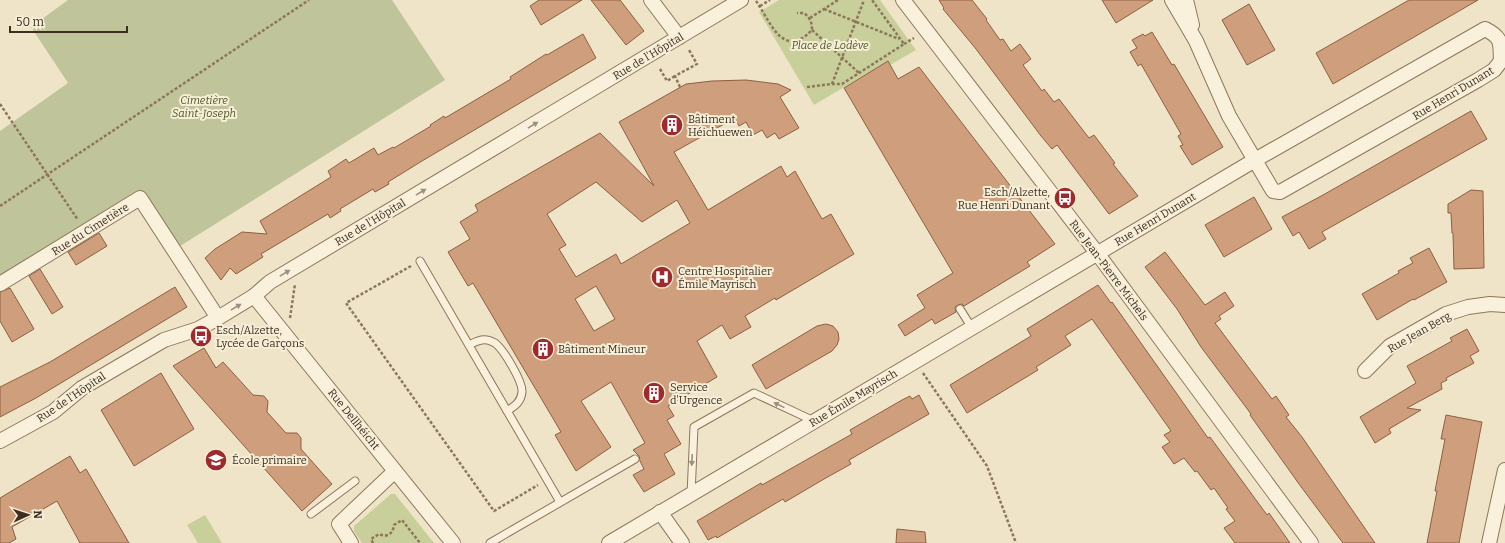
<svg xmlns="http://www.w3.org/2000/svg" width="1505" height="543" font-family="Bitter,serif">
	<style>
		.green { fill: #c9cf9b }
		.cemetery { fill: #bfc49a }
		.building { fill: #cf9f7d; stroke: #8d5f41; fill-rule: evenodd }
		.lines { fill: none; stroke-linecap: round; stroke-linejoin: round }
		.lane-casing { stroke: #8d765c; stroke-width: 9 }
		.street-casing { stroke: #8d765c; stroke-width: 16 }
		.path { stroke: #8d765c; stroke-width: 2.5; stroke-dasharray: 3 2; stroke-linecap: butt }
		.lane { stroke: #faf1dc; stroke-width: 7 }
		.street { stroke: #faf1dc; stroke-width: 14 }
		.oneway { fill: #9c907e }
		.labels { text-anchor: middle; stroke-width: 4; stroke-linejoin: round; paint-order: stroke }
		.park-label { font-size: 11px; font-style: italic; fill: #4d5a26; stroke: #f7eed8 }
		.street-label { font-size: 11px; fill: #3d2e20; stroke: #f7eed8 }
		.poi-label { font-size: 11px; fill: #3d2e20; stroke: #f7eed8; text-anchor: start }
	</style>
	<rect width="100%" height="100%" fill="#f0e4c8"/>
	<!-- green -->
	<g class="green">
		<polygon points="779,0 880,0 916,50 890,65 888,61 814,105 759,12"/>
		<polygon points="391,494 395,494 434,543 362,543 354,531 354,526"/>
		<polygon points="205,515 222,543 198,543 187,525"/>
	</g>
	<!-- cemetery -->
	<polygon class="cemetery" points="68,0 392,0 445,80 177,248 138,190 0,277 0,131 68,83 31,27"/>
	<!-- building -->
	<g class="building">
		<polygon points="539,0 582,0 541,25 530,6"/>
		<polygon points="591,0 620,0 644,31 626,45"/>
		<polygon points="939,0 972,0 987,19 986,20 1000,40 1003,39 1011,51 1020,44 1031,59 1023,65 1042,91 1044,89 1054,102 1059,99 1089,138 1094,135 1115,163 1113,164 1138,196 1109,214 1057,145 1052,149 1041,136 976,49 943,9 944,8"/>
		<polygon points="1102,0 1153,0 1116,23"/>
		<polygon points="1409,0 1478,0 1333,84 1316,53"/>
		<polygon points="1249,4 1275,50 1247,65 1222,20"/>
		<polygon points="1152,32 1172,65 1174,64 1223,147 1192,165 1180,146 1183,145 1178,136 1181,134 1141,64 1138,66 1130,52 1137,48 1132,40 1143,34 1145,36"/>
		<polygon points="583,34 596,58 422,161 388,182 389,184 375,192 373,189 340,209 341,211 330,218 328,214 261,254 263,257 236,274 230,268 221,280 205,258 215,249 242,232 267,234 260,221 331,177 328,171 346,159 349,163 374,148 378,155 393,147 394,148 431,126 430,125 444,116 445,118 511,79 510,77 546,54 547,55"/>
		<polygon points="888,61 898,79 919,67 1055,244 1027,262 1030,266 964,306 962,304 958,305 955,307 956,312 935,324 932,319 905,336 898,325 925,308 917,295 953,273 844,88"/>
		<path d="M746 80 778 84 791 90 780 97 799 128 779 139 775 133 767 138 762 130 753 135 746 122 739 126 735 118 674 152 708 210 781 166 787 177 795 171 822 219 831 214 854 254 776 300 775 298 745 316 751 327 730 339 722 325 697 341 717 377 668 406 674 416 667 420 681 444 664 454 675 474 644 492 633 475 644 469 640 461 639 456 633 450 645 443 611 382 581 401 611 447 576 471 555 435 561 432 473 283 468 286 448 252 470 239 460 222 478 211 475 205 600 133 654 186 619 122 686 84 712 81ZM596 182 642 222 677 200 690 223 621 264 616 254 576 277 559 249 566 245 547 214ZM596 286 615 319 594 331 575 299Z"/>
		<polygon points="1471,111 1487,139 1322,232 1326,239 1309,249 1299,232 1293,236 1282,217 1323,195"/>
		<polygon points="1471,190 1483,191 1484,268 1454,269 1453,233 1452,233 1451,213 1448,213 1448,204"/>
		<polygon points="1254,197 1272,229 1224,257 1205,225"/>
		<polygon points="99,233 107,246 76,265 68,252"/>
		<polygon points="1429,248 1447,282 1414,300 1413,299 1377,320 1362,294 1399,273 1398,271 1413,263 1410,258"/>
		<polygon points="1165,252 1205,305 1225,292 1234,306 1219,316 1221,319 1215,323 1272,399 1276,396 1289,415 1286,417 1302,437 1375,543 1343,543 1299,484 1250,415 1251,414 1201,347 1177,309 1145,267"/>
		<polygon points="40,269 63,307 52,314 29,276"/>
		<polygon points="1098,285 1111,303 1112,302 1208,438 1210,437 1267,515 1269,513 1290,543 1235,543 1224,528 1235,521 1226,509 1228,508 1214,488 1211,490 1197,471 1195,472 1184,458 1174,464 1162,447 1170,442 1164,435 1171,431 1092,319 1065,336 1071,345 1036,367 1038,370 967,413 950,385 1031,336 1027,329"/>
		<polygon points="175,287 187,307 36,398 0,417 0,387 50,362"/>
		<polygon points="10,288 34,329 12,342 0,321 0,292"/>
		<polygon points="826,324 833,326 838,332 839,339 837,345 832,351 766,389 752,365 817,326"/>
		<polygon points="1467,329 1479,351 1470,356 1474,363 1446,378 1447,380 1441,383 1442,389 1407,408 1421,410 1389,429 1391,433 1375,443 1360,417 1416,383 1407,366 1452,341 1450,338"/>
		<polygon points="204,348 216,368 223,362 253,395 264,396 268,401 267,412 286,433 297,433 301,438 301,449 332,484 302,511 173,366"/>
		<polygon points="161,373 194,429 134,466 101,410"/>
		<polygon points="919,395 929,414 849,460 851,464 824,479 785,502 783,499 717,538 716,536 708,540 697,521 761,483 762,485 852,434 850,430 902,400 910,396 912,399"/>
		<polygon points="1446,415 1482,422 1459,543 1427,543 1437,491 1435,491 1445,439 1441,439"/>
		<polygon points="70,456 80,473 86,469 129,543 80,543 57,501 12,527 16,539 9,543 0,543 0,498"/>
		<polygon points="897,529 925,532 926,543 896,543"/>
	</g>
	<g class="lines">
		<!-- lane casing -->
		<g class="lane-casing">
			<g id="lane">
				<polyline points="420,261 560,502"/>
				<polyline points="960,309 972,328"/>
				<path d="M469 345C475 342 480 339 487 340 489 340 493 342 495 343 504 350 523 382 522 392 521 402 515 406 507 411"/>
				<polyline points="691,495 694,427 754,393 814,421"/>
				<polyline points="311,514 355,481"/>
				<polyline points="490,543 635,459"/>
			</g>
		</g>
		<!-- street casing -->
		<g class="street-casing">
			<g id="street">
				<polyline points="651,0 679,37"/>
				<polyline points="903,0 1097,253 1311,543"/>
				<polyline points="1186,0 1192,25"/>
				<polyline points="0,284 140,198 218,318"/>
				<polyline points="254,296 453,543"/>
				<polyline points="1365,371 1390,346 1446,314 1468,307 1490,304 1505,305"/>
				<polyline points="0,441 53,412 82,388 164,340 198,329 218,318 254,296 270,282 741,0"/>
				<polyline points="660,512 682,543"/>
				<polyline points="351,543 339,524 395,471"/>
				<path d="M609 543 1255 160 1485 29C1503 38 1500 43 1501 61L1494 70 1478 80 1280 192 1273 191 1229 116 1196 41 1172 0"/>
				<polyline points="1489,543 1505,470"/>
			</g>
		</g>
		<!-- path -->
		<g class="path">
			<path d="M756 1C770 20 782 61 812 30 812 22 810 18 804 13H797"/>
			<polyline points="760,6 770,0"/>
			<polyline points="824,9 899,39"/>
			<polyline points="810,18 838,0"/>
			<polyline points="812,30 859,73"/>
			<polyline points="904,44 914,38"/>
			<polyline points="660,69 667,81 675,76"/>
			<polyline points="832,84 864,0"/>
			<polyline points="680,87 675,76 697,64 689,50"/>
			<polyline points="807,87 832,84 842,84 904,44 872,0"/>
			<polyline points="0,104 78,220"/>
			<polyline points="0,206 309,0"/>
			<polyline points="411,266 346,303 494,511 538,485"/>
			<polyline points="290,318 295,284"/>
			<polyline points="923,373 987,466 1016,543"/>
			<path d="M373 543 371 539 379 534C387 538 393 534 394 525L402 520 420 543"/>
		</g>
		<!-- lane -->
		<use href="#lane" class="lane"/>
		<!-- street -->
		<use href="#street" class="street"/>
	</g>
	<!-- one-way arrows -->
	<defs><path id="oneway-solid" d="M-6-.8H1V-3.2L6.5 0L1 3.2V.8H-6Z"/></defs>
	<g class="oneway">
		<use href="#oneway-solid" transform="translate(533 125) rotate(-31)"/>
		<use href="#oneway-solid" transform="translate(421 192) rotate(-31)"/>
		<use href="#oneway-solid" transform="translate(285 273) rotate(-31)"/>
		<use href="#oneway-solid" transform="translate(236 307) rotate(-31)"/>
		<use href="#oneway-solid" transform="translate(779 405) rotate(-154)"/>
		<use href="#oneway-solid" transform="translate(692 460) rotate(93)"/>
	</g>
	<!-- icons -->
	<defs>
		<g id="building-disc" transform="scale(1.15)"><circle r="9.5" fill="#9e2a2b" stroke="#f7eed8"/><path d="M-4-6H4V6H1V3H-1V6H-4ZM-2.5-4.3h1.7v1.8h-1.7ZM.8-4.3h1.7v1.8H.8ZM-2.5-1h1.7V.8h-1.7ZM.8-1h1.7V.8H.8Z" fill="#fff"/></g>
		<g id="bus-disc" transform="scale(1.15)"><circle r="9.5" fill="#9e2a2b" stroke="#f7eed8"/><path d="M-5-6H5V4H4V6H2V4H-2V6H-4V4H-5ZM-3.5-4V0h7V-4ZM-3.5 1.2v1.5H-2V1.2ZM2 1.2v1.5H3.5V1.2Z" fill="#fff"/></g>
		<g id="hospital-disc" transform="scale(1.15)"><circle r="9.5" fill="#9e2a2b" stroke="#f7eed8"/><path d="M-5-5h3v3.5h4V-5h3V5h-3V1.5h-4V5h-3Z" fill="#fff"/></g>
		<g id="school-disc" transform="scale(1.15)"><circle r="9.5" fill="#9e2a2b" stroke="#f7eed8"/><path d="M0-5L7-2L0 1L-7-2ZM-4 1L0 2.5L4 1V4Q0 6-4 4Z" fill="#fff"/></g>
	</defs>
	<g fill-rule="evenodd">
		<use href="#building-disc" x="672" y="125"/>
		<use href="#bus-disc" x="1065" y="198"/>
		<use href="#hospital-disc" x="662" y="277"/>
		<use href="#bus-disc" x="201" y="336"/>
		<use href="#building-disc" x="543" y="349"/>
		<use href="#building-disc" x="654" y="393"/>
		<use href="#school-disc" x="216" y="460"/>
	</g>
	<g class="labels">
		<!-- park labels -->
		<g class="park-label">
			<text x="830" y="49">Place de Lodève</text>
			<text x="204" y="104">Cimetière<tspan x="204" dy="13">Saint-Joseph</tspan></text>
		</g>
		<!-- street labels -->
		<g class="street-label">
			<text transform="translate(648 56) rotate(-31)" y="4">Rue de l'Hôpital</text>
			<text transform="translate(1453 93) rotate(-31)" y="4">Rue Henri Dunant</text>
			<text transform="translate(1155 219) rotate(-31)" y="4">Rue Henri Dunant</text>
			<text transform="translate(370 222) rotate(-31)" y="4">Rue de l'Hôpital</text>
			<text transform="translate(90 229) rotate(-32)" y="4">Rue du Cimetière</text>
			<text transform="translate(1109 270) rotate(53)" y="4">Rue Jean-Pierre Michels</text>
			<text transform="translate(1419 332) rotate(-30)" y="4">Rue Jean Berg</text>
			<text transform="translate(71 397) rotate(-34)" y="4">Rue de l'Hôpital</text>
			<text transform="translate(853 398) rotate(-31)" y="4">Rue Émile Mayrisch</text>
			<text transform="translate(354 419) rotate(51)" y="4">Rue Dellhéicht</text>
		</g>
		<!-- poi labels -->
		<g class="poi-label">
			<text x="688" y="123">Bâtiment<tspan x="688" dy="13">Héichuewen</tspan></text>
			<text x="1050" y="196" text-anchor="end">Esch/Alzette,<tspan x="1050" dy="13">Rue Henri Dunant</tspan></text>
			<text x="678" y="275">Centre Hospitalier<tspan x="678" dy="13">Émile Mayrisch</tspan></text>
			<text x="216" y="334">Esch/Alzette,<tspan x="216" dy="13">Lycée de Garçons</tspan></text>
			<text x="558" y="353">Bâtiment Mineur</text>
			<text x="670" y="391">Service<tspan x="670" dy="13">d'Urgence</tspan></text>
			<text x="232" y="464">École primaire</text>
		</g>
	</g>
	<!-- north arrow -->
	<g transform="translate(28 515) rotate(87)" stroke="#f7eed8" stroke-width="3" paint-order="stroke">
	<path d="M0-3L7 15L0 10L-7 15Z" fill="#3d2e20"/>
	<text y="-6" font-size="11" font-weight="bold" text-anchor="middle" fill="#3d2e20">N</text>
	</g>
	<!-- scale -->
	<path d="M10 26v6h117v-6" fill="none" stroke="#3d2e20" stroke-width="2"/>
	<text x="16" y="26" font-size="12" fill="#3d2e20" stroke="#f7eed8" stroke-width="3" paint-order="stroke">50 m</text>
</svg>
